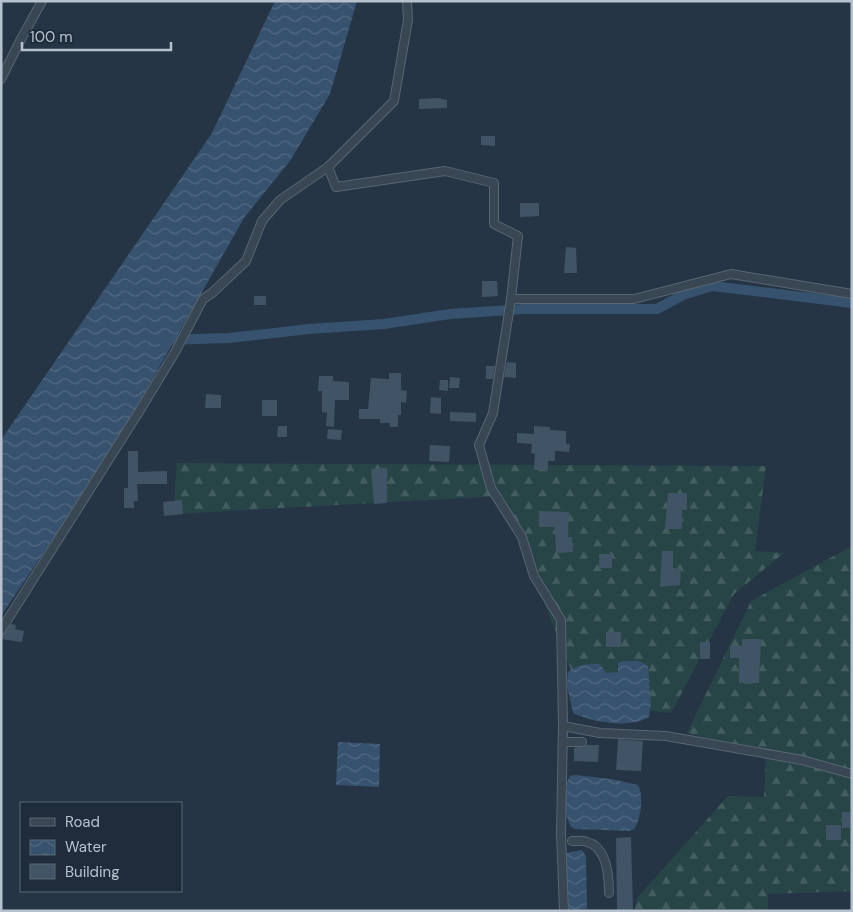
<svg xmlns="http://www.w3.org/2000/svg" width="853" height="912" font-family="'DM Sans',sans-serif">
	<style>
		.forest { fill: url(#forest-firs) }
		.water { fill: url(#water-waves) }
		.lines { fill: none; stroke-linecap: round; stroke-linejoin: round }
		.canal { stroke: #37526e; stroke-width: 10 }
		.building { fill: #405465 }
		.street-casing { stroke: #586572; stroke-width: 10 }
		.street { stroke: #394755; stroke-width: 8 }
	</style>
	<defs>
		<pattern id="forest-firs" width="22" height="20" patternUnits="userSpaceOnUse" patternTransform="scale(1.25)"><rect width="22" height="20" fill="#274547"/><path d="M5 1l3.5 6h-7zM16 11l3.5 6h-7z" fill="#445e60"/></pattern>
		<pattern id="water-waves" width="16" height="10" patternUnits="userSpaceOnUse" patternTransform="scale(1.25)"><rect width="16" height="10" fill="#37526e"/><path d="M0 5q4-4 8 0t8 0" fill="none" stroke="#526982"/></pattern>
	</defs>
	<rect width="100%" height="100%" fill="#253546"/>
	<!-- forest -->
	<g class="forest">
		<polygon points="177,463 766,466 755,551 784,553 734,594 671,713 584,703 502,496 173,514"/>
		<polygon points="852,546 852,891 768,894 768,911 634,911 638,897 728,796 764,797 766,753 687,733 751,601"/>
	</g>
	<!-- water -->
	<g class="water">
		<polygon points="275,1 357,1 330,94 290,161 244,218 110,454 1,616 1,440 212,133"/>
		<path d="M623 661H639L648 666 651 703 649 717C630 729 591 722 573 713L567 685 568 672C577 664 589 664 600 664L606 673 618 672V663Z"/>
		<polygon points="338,742 380,744 379,787 336,785"/>
		<path d="M576 775 611 779 638 785C644 796 641 819 634 829L630 831 575 829 571 827C564 815 562 788 570 776Z"/>
		<polygon points="582,850 586,856 587,909 569,911 566,853"/>
	</g>
	<g class="lines">
		<!-- canal -->
		<polyline class="canal" points="163,340 229,338 309,329 384,324 450,314 523,309 657,309 683,295 712,286 852,303"/>
	</g>
	<!-- building -->
	<g class="building">
		<polygon points="439,98 447,100 447,108 419,109 419,99"/>
		<polygon points="481,136 495,136 495,146 481,145"/>
		<polygon points="520,203 539,203 539,216 520,217"/>
		<polygon points="566,247 576,248 577,273 564,273"/>
		<polygon points="482,281 497,281 498,296 482,297"/>
		<rect x="254" y="296" width="12" height="9"/>
		<polygon points="507,362 516,363 516,378 504,377"/>
		<polygon points="486,366 495,366 493,379 486,379"/>
		<polygon points="389,373 401,373 401,390 407,391 406,403 401,402 401,415 398,415 398,427 390,427 390,423 380,423 380,419 359,419 359,409 368,409 371,378 389,379"/>
		<polygon points="319,376 333,376 333,381 349,382 349,400 335,400 334,427 326,426 327,413 322,412 322,391 318,391"/>
		<polygon points="450,377 460,378 459,388 449,388"/>
		<polygon points="440,380 448,380 448,391 439,390"/>
		<polygon points="206,394 221,395 221,408 205,408"/>
		<polygon points="431,397 441,398 441,414 430,413"/>
		<rect x="262" y="400" width="15" height="16"/>
		<polygon points="450,412 476,413 476,422 450,421"/>
		<polygon points="278,426 287,426 287,437 277,437"/>
		<polygon points="534,426 550,427 550,430 566,431 566,444 570,444 569,452 555,451 555,461 548,461 548,470 534,470 535,454 531,453 532,444 517,443 517,433 534,434"/>
		<polygon points="328,429 342,430 341,440 327,439"/>
		<polygon points="430,445 450,446 449,462 429,461"/>
		<polygon points="128,451 138,451 138,472 167,471 167,484 137,484 138,501 134,501 134,508 124,508 124,488 128,488"/>
		<polygon points="387,468 387,503 374,504 371,469"/>
		<polygon points="668,493 687,493 687,510 682,510 682,529 665,529"/>
		<polygon points="182,500 183,514 164,516 163,502"/>
		<polygon points="539,511 569,512 568,537 572,537 573,552 556,553 555,527 539,527"/>
		<polygon points="662,551 673,551 673,568 681,569 680,585 660,587"/>
		<rect x="599" y="554" width="13" height="14"/>
		<polygon points="11,624 16,625 15,629 24,631 22,642 1,639 1,636"/>
		<rect x="606" y="632" width="15" height="15"/>
		<polygon points="742,639 761,639 759,683 739,683 739,658 730,658 730,646 742,646"/>
		<rect x="700" y="642" width="10" height="17"/>
		<polygon points="618,739 643,741 641,771 616,770"/>
		<polygon points="587,745 599,745 598,762 574,761 574,748"/>
		<rect x="842" y="812" width="8" height="16"/>
		<rect x="826" y="825" width="15" height="15"/>
		<polygon points="631,837 633,911 617,911 616,838"/>
	</g>
	<g class="lines">
		<!-- street casing -->
		<g class="street-casing">
			<g id="street">
				<polyline points="1,79 20,41 42,1"/>
				<polyline points="328,167 336,187 445,171 494,183 494,224 518,236 511,299 634,299 731,274 852,294"/>
				<polyline points="511,299 493,413 479,445 491,488 522,537 534,576 561,620 563,726 561,833 564,911"/>
				<polyline points="1,630 140,410 174,354 203,299 212,293 246,261 262,221 280,200 328,167 394,101 408,20 407,1"/>
				<polyline points="563,726 600,733 666,736 802,760 852,774"/>
				<polyline points="563,742 582,742"/>
				<path d="M572 841C576 841 583 840 587 842 607 847 609 877 609 893"/>
			</g>
		</g>
		<!-- street -->
		<use href="#street" class="street"/>
	</g>
	<!-- border -->
	<rect width="853" height="912" fill="none" stroke="#b7c2ce" stroke-width="5"/>
	<!-- legend -->
	<rect x="20" y="802" width="162" height="90" fill="#1e2c3b" stroke="#5b6876"/>
	<rect x="30" y="818" width="25" height="8" fill="#394755" stroke="#5b6876"/>
	<text x="65" y="827" font-size="15" fill="#b7c2ce">Road</text>
	<rect x="30" y="840" width="25" height="15" fill="url(#water-waves)" stroke="#5b6876"/>
	<text x="65" y="852" font-size="15" fill="#b7c2ce">Water</text>
	<rect x="30" y="864" width="25" height="15" fill="#405465" stroke="#5b6876"/>
	<text x="65" y="877" font-size="15" fill="#b7c2ce">Building</text>
	<!-- scale -->
	<path d="M22 42v8h149v-8" fill="none" stroke="#b7c2ce" stroke-width="2.5"/>
	<text x="30" y="42" font-size="15" fill="#b7c2ce" stroke="#1e2c3b" stroke-width="4" paint-order="stroke">100 m</text>
</svg>
